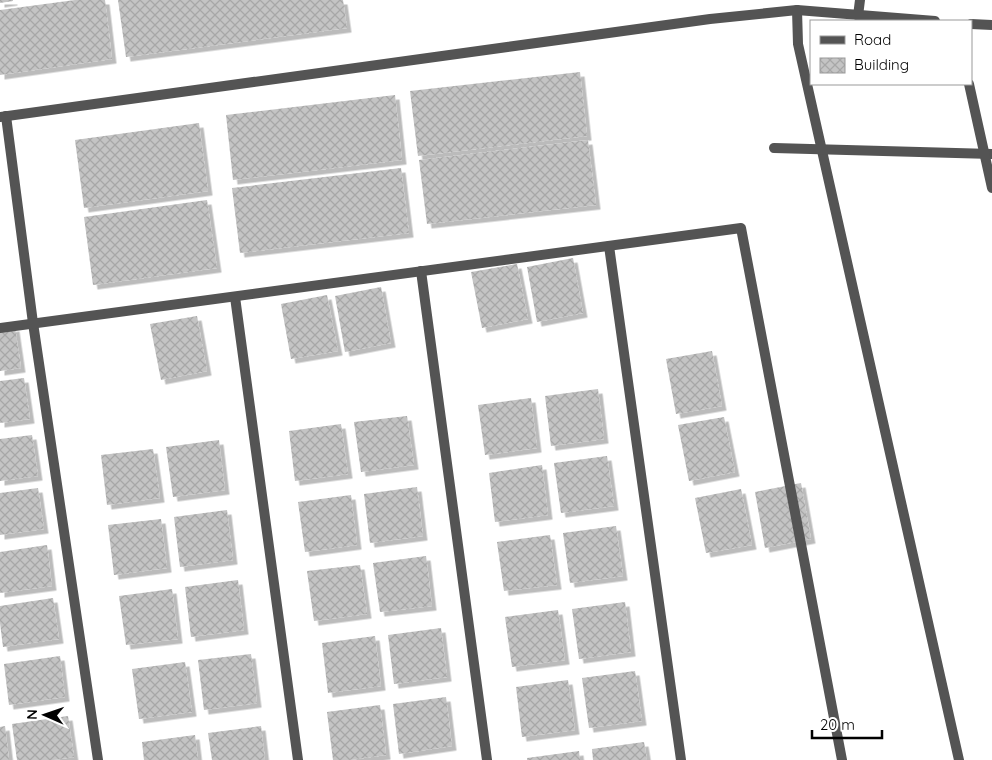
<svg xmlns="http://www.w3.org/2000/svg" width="992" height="760" font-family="Quicksand,sans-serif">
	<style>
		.building { fill: url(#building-cross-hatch); filter: url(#shadow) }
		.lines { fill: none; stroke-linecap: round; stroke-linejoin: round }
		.minor { stroke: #545454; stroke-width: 10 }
		.tertiary { stroke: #545454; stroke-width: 10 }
	</style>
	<defs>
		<pattern id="building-cross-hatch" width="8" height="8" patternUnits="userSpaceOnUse" patternTransform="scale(1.25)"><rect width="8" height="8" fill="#c4c4c4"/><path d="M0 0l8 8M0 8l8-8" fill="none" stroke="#a7a7a7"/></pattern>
		<filter id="shadow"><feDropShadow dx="4.5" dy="4.5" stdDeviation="0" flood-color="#0004"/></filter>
	</defs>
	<rect width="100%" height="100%" fill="#fff"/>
	<!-- building -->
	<g class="building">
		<polygon points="0,0 13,0 13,1 0,3"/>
		<polygon points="75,0 105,0 112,59 0,75 0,10"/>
		<polygon points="118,0 343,0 347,28 126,57"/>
		<polygon points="580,72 587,136 418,156 410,91"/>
		<polygon points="395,95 402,160 233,180 226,115"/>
		<polygon points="199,123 208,191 84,208 75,140"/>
		<polygon points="588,140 596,205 427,224 419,160"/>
		<polygon points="401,168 409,233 240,253 232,188"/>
		<polygon points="207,200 217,268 93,285 84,217"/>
		<polygon points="573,258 583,313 537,322 527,267"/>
		<polygon points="517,264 528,319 482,328 471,272"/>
		<polygon points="381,287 391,343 345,352 335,296"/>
		<polygon points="327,295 338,351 291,359 281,304"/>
		<polygon points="197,316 207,371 161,380 150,324"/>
		<polygon points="15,327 21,368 0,371 0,329"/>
		<polygon points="712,351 722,406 676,414 666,359"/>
		<polygon points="24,378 30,419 0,423 0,381"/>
		<polygon points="598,389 604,439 551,446 545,396"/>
		<polygon points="531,398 537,448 485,455 478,405"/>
		<polygon points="407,416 414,465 361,472 354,422"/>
		<polygon points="724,417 735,472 689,481 678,425"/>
		<polygon points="341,424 348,474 295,481 289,431"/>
		<polygon points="32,435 38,476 0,481 0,439"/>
		<polygon points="219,440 225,490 173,497 166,447"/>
		<polygon points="153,449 160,498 107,505 101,455"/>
		<polygon points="607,456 614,506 561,513 554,463"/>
		<polygon points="542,465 548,515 495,522 489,473"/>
		<polygon points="801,483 811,539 765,548 755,492"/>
		<polygon points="417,487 423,536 370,543 364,494"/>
		<polygon points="38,488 44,529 0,535 0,493"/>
		<polygon points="741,489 752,545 706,553 695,498"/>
		<polygon points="351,495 357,545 305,552 298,502"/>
		<polygon points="227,510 233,560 180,567 174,517"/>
		<polygon points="161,519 167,568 114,575 108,525"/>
		<polygon points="616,526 623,576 570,583 563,533"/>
		<polygon points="550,535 557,585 504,591 497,542"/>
		<polygon points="47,545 52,586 0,593 0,552"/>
		<polygon points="426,556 432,606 380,612 373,563"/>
		<polygon points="360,565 367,614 314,621 307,571"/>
		<polygon points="238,580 244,630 191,637 185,587"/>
		<polygon points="172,589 178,639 126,645 119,596"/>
		<polygon points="53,598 59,639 3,647 0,623 0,606"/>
		<polygon points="625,602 631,652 579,659 572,609"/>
		<polygon points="558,610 565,660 512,667 505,617"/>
		<polygon points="441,628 447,677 394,684 388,635"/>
		<polygon points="375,636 381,686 328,693 322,643"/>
		<polygon points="251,654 257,703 204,710 198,660"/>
		<polygon points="60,656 65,697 9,705 4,664"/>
		<polygon points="185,662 192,712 139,719 132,669"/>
		<polygon points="635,671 642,721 589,728 582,678"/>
		<polygon points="568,680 575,730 522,737 516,687"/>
		<polygon points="446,697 452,746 399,754 393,704"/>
		<polygon points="380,705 386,755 349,760 333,760 327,712"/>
		<polygon points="68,716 74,757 53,760 17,760 12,724"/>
		<polygon points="5,726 9,760 0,760 0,727"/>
		<polygon points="261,726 265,760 212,760 208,733"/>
		<polygon points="195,735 198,760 144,760 142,742"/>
		<polygon points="644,742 647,760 593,760 592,749"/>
		<polygon points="579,751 580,760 527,760 527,758"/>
	</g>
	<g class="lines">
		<!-- minor -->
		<g class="minor">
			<polyline points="797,10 798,44 959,760"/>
			<polyline points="858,16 860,0"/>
			<polyline points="6,116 33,323 98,760"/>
			<polyline points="774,148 992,154"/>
			<polyline points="609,246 681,760"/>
			<polyline points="421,271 487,760"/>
			<polyline points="235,297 298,760"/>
			<polyline points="0,328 741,228 842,760"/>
		</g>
		<!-- tertiary -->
		<g class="tertiary">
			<polyline points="971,24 992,25"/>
			<polyline points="969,84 992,188"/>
			<polyline points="0,117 710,19 797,10 935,21"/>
		</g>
	</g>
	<!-- legend -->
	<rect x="810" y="20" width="162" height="65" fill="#ffffff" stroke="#999999"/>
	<rect x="820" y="36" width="25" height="8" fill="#545454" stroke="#999999"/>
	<text x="854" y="45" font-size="15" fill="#000000">Road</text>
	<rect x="820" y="58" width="25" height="15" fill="url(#building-cross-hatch)" stroke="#999999"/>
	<text x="854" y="70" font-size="15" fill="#000000">Building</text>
	<!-- north arrow -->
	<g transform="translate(45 715) rotate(272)" stroke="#ffffff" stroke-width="4" paint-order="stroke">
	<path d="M0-4L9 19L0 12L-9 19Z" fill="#000000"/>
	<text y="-8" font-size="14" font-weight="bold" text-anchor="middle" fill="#000000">N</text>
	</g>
	<!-- scale -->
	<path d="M812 730v8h70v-8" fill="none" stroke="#000000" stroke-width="2.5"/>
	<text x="820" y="730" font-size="15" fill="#000000" stroke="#ffffff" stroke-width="4" paint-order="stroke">20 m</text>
</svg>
